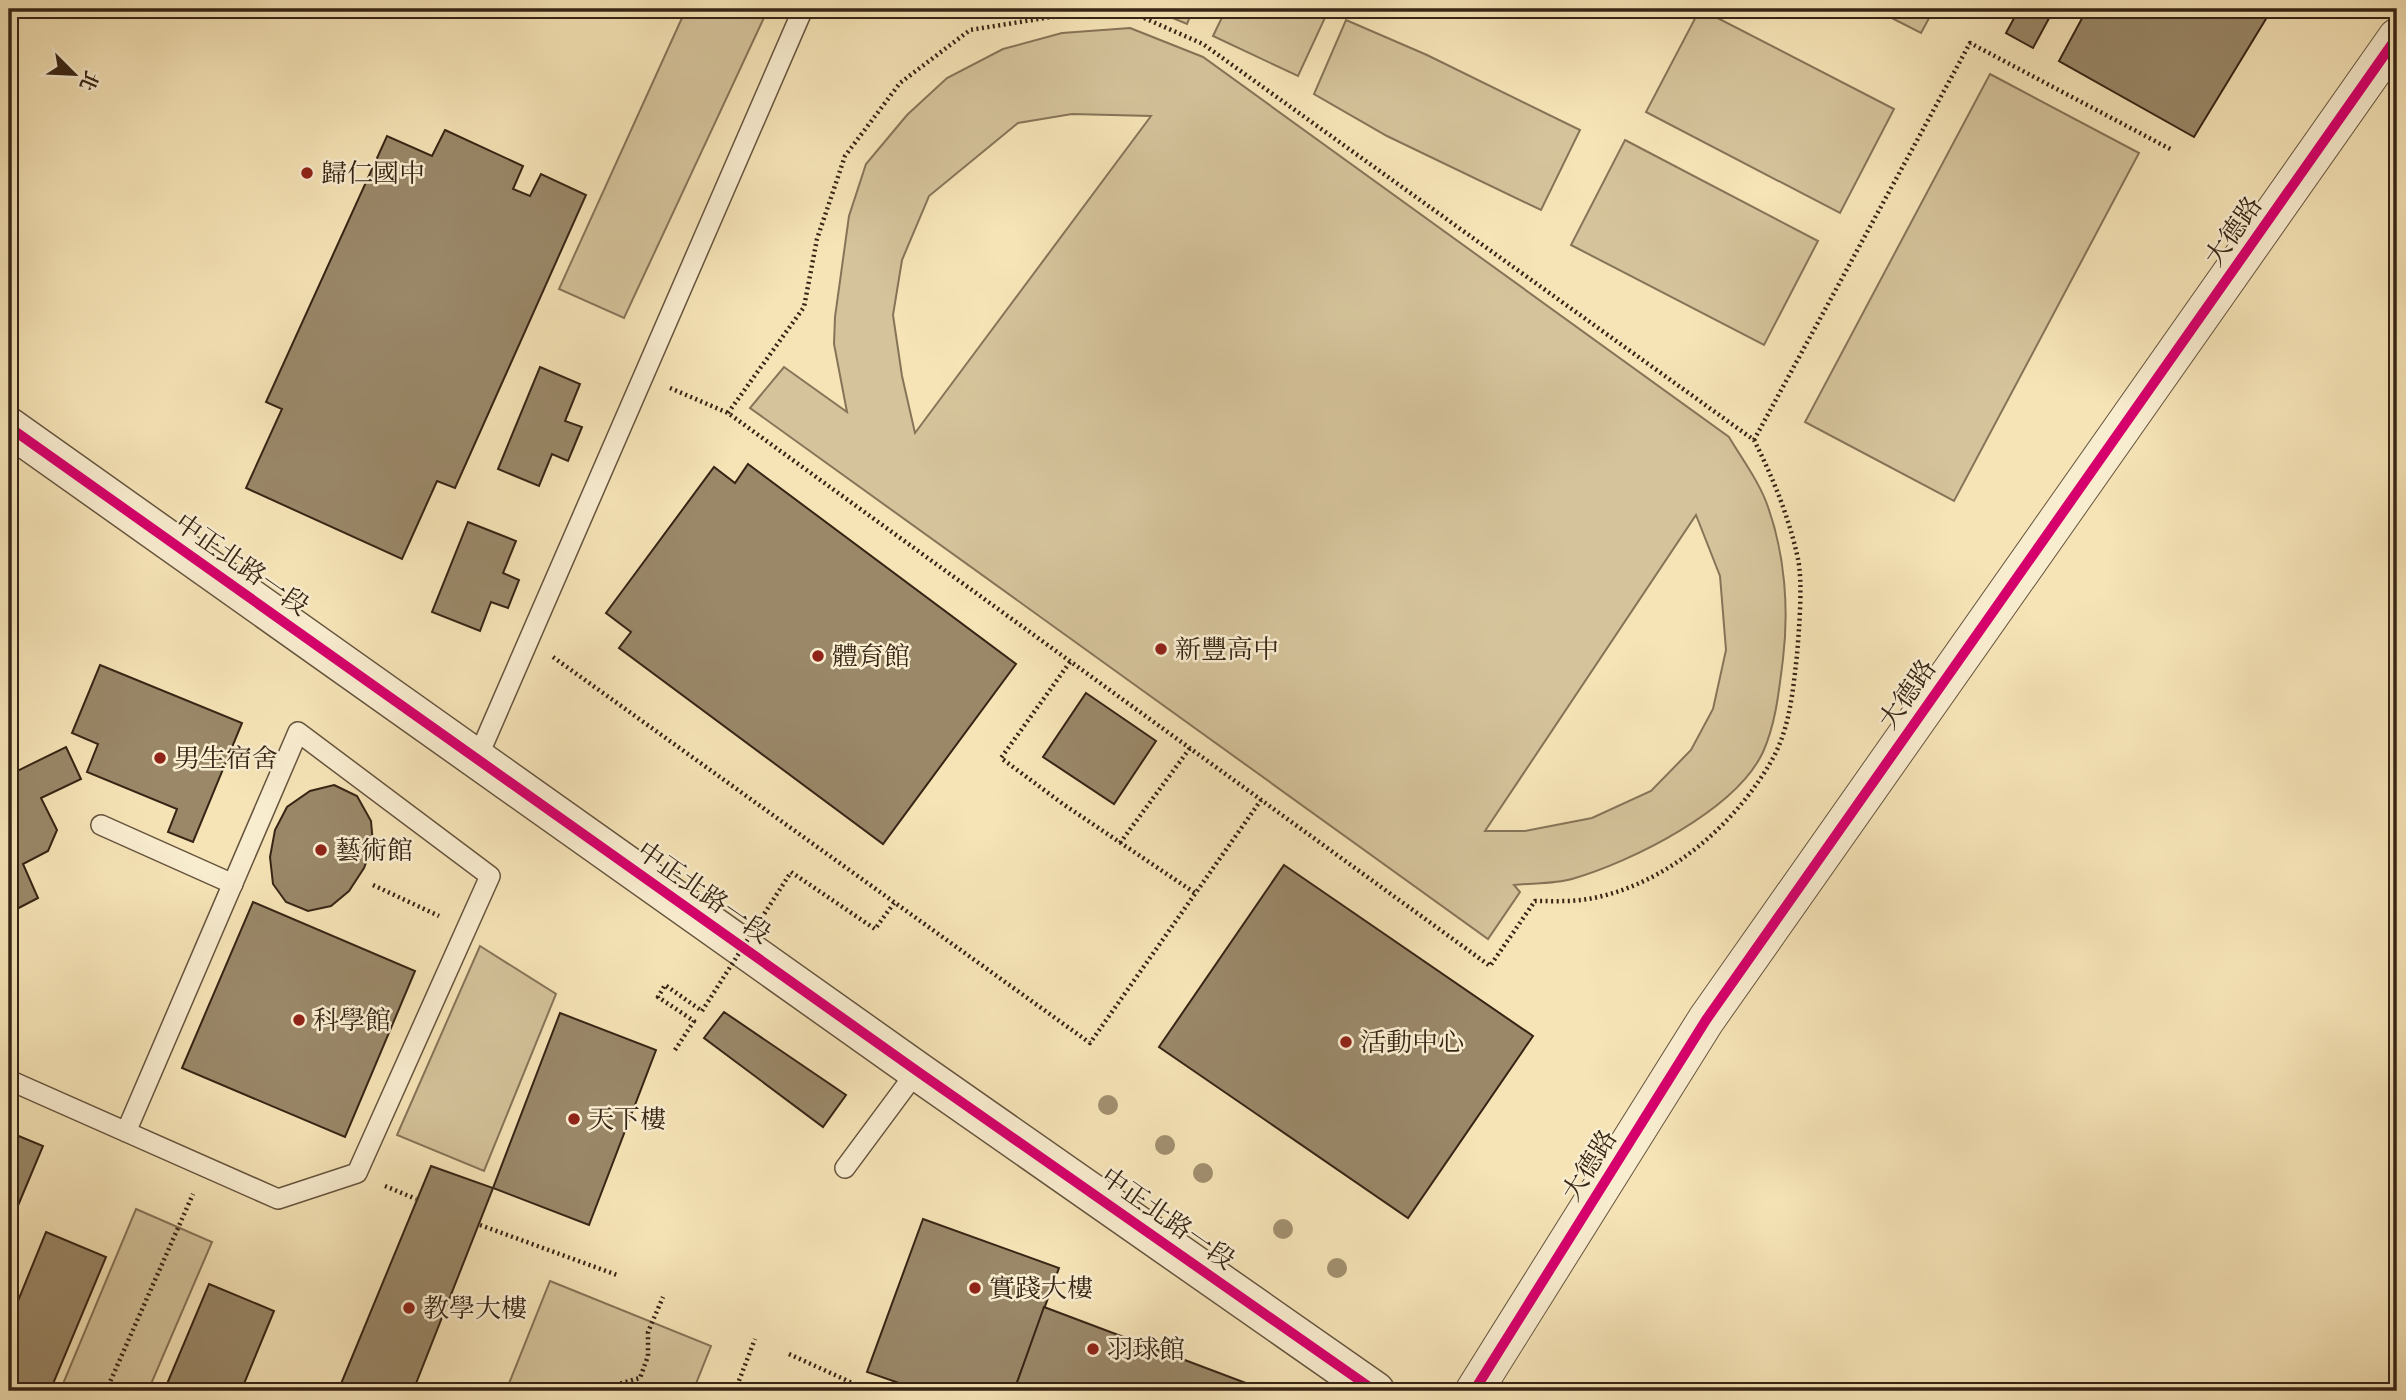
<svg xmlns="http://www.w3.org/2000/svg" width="2406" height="1400" font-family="'Sorts Mill Goudy','Noto Serif TC',serif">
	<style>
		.green { fill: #d5c39b; stroke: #867458; stroke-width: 2; fill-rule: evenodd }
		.building { fill: #9a8869; stroke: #362415; stroke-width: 2 }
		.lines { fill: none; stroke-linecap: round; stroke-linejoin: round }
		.service-casing { stroke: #66543e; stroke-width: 22 }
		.minor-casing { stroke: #66543e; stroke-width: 39 }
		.tertiary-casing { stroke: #66543e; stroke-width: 41 }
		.path { stroke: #362415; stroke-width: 4.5; stroke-dasharray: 2 3.5; stroke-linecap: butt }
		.service { stroke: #f9edd0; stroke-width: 19 }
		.minor { stroke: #f9edd0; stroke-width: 37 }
		.tertiary { stroke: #f9edd0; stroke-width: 38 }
		.path-bridge { stroke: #362415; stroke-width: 4.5; stroke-dasharray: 2 3.5; stroke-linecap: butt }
		.cycleway-casing { stroke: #f9edd0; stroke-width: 15 }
		.cycleway { stroke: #d6006c; stroke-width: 10 }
		.tree { fill: #a29070 }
		.poi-dot { fill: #8f2418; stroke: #f9edd0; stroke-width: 2.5 }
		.labels { text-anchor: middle; stroke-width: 5; stroke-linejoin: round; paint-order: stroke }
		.poi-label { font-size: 26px; fill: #362415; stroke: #f9edd0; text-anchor: start }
		.street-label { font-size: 26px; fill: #362415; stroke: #f9edd0 }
	</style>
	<rect width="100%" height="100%" fill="#f6e4b7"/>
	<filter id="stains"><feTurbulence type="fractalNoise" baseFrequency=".00286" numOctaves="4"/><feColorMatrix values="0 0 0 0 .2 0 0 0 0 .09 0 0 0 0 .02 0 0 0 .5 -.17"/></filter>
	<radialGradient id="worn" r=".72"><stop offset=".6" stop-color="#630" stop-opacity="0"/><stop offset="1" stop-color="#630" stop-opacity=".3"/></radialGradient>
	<!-- green -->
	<g class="green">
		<polygon points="686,9 768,9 624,318 559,289"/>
		<polygon points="1151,9 1193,9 1187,24"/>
		<polygon points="1226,9 1329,9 1298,76 1213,36"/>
		<polygon points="1700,9 1894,109 1840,213 1646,112"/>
		<polygon points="1874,9 1934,9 1921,33"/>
		<polygon points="1346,20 1427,55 1580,130 1541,210 1387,136 1314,94"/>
		<path d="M1130 28 1203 57 1729 437C1742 459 1760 483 1768 507 1785 555 1789 609 1783 659 1779 690 1776 723 1763 752 1736 810 1631 862 1572 879 1554 884 1532 883 1514 885L1520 892 1488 939 750 408 784 367 847 412 834 344 835 317 849 216 866 164 907 115 947 78 1003 49 1062 33ZM1072 114 1151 116 915 433 902 376 893 315 902 260 929 196 1018 123ZM1696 515 1720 576 1726 650 1713 709 1691 750 1651 791 1592 818 1525 831H1485Z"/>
		<polygon points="1990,74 2139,153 1954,501 1805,422"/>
		<polygon points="1625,140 1818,241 1764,345 1571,245"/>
		<polygon points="480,946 556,994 484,1171 397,1135"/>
		<polygon points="136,1209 212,1242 148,1391 60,1391"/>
		<polygon points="550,1281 711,1346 693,1391 506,1391"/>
	</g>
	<!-- building -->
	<g class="building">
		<polygon points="2019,9 2054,9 2033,48 2006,33"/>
		<polygon points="2087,9 2272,9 2194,137 2059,61"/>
		<polygon points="445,130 523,166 513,189 530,196 541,174 586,195 455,488 437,481 402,559 246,488 282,409 266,402 387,136 432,156"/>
		<polygon points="540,367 580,384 565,421 582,427 568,461 552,454 539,486 498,469"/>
		<polygon points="748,464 1016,664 883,844 619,648 631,632 606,613 714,467 735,483"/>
		<polygon points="468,522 516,541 503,573 519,580 508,608 491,602 480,631 432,612"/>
		<polygon points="100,665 242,723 193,842 168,832 177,809 87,772 98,744 72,733"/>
		<polygon points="1086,693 1156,741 1114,804 1043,757"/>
		<polygon points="66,747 81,779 41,798 57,830 48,851 23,864 38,898 9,913 9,775"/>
		<polygon points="334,785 357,796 371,821 373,844 364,868 349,891 331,906 308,911 286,902 273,884 270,857 275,830 287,807 310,791"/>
		<polygon points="1284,865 1533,1036 1408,1218 1159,1047"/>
		<polygon points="253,902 415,971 345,1137 182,1068"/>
		<polygon points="724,1012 846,1095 823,1127 704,1038"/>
		<polygon points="560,1013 656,1050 589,1225 493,1188"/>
		<polygon points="9,1132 43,1146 9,1227"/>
		<polygon points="431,1166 493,1188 413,1391 338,1391"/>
		<polygon points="923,1219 1059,1268 1014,1391 922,1391 867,1372"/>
		<polygon points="46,1232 106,1257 50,1391 9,1391 9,1323"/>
		<polygon points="209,1284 274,1311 241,1391 164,1391"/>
		<polygon points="1044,1307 1267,1391 1014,1391"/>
	</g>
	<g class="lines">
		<!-- service casing -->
		<g class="service-casing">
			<g id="service">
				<polyline points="477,759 803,9"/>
				<polyline points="101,825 233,884"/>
				<polyline points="9,1080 278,1199 357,1173 490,876 298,732 126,1132"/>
				<polyline points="845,1168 917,1071"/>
			</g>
		</g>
		<!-- minor casing -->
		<g class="minor-casing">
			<polyline id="minor" points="1474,1391 1706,1020 2397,37"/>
		</g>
		<!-- tertiary casing -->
		<g class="tertiary-casing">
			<polyline id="tertiary" points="9,427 917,1071 1375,1391"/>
		</g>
		<!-- path -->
		<g class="path">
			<path d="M670 388 728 413 1490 966 1535 901C1552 901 1571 902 1588 899 1665 886 1736 825 1773 758 1790 727 1793 690 1797 655 1799 630 1803 583 1798 559 1789 517 1773 478 1754 440L1203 44 1126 10 1052 17 1032 9"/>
			<polyline points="728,413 804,307 817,239 845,156 900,83 970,30 1051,17"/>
			<polyline points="1754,440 1970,43 2172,150"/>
			<polyline points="553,657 1090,1043 1261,800"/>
			<polyline points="1070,662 1001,758 1063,804 1195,893"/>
			<polyline points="1120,843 1190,748"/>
			<polyline points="791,872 875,929 894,903"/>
			<polyline points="373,885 439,916"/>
			<polyline points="675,1050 694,1021 658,997 665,985 702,1011"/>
			<polyline points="385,1186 416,1199"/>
			<polyline points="480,1225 617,1275"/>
			<polyline points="789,1354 870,1391"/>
			<polyline points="106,1391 193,1194"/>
			<polyline points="594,1391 640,1378 648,1356 648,1332 663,1297"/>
			<polyline points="735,1391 755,1339"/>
		</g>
		<!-- service -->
		<use href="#service" class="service"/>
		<!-- minor -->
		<use href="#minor" class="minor"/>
		<!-- tertiary -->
		<use href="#tertiary" class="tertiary"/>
		<!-- path-bridge -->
		<polyline class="path-bridge" points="702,1011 791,872"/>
		<!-- cycleway casing -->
		<g class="cycleway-casing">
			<g id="cycleway">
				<polyline points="9,427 917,1071 1375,1391"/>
				<polyline points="1474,1391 1706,1020 2397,37"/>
			</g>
		</g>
		<!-- cycleway -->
		<use href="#cycleway" class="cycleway"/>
	</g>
	<!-- trees -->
	<g class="tree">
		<circle cx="1108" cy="1105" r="10"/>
		<circle cx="1165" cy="1145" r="10"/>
		<circle cx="1203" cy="1173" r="10"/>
		<circle cx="1283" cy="1229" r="10"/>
		<circle cx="1337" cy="1268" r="10"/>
	</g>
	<!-- markers -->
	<g class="poi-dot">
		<circle cx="307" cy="173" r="7"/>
		<circle cx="1161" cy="649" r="7"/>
		<circle cx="818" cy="656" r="7"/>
		<circle cx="160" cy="758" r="7"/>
		<circle cx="321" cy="850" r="7"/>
		<circle cx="299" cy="1020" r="7"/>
		<circle cx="1346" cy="1042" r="7"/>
		<circle cx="574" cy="1119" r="7"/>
		<circle cx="975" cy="1288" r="7"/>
		<circle cx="409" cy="1308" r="7"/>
		<circle cx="1093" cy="1349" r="7"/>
	</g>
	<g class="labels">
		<!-- poi labels -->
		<g class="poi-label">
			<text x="321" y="182">歸仁國中</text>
			<text x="1175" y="658">新豐高中</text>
			<text x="832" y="665">體育館</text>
			<text x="174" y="767">男生宿舍</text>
			<text x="335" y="859">藝術館</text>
			<text x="313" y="1029">科學館</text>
			<text x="1360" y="1051">活動中心</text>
			<text x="588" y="1128">天下樓</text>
			<text x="989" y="1297">實踐大樓</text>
			<text x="423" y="1317">教學大樓</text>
			<text x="1107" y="1358">羽球館</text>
		</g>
		<!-- street labels -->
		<g class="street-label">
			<text transform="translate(2233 231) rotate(-55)" y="9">大德路</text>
			<text transform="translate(242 564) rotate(35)" y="9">中正北路一段</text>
			<text transform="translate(1907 694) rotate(-55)" y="9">大德路</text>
			<text transform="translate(704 892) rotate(35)" y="9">中正北路一段</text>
			<text transform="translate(1589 1165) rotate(-58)" y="9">大德路</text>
			<text transform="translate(1168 1218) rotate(35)" y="9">中正北路一段</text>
		</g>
	</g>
	<!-- margin -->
	<rect width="2406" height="1400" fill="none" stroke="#f6e4b7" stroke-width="35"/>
	<rect x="10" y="10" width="2385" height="1379" fill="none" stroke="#362415" stroke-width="3.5"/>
	<rect x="18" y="18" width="2371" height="1365" fill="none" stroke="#362415" stroke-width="2"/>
	<!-- north arrow -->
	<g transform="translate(74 74) rotate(114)" stroke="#f9edd0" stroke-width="5" paint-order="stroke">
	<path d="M0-5L12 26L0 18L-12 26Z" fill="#362415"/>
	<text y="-10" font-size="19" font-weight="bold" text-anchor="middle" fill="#362415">北</text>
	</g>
	<rect width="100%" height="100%" filter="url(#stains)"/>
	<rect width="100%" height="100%" fill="url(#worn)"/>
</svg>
